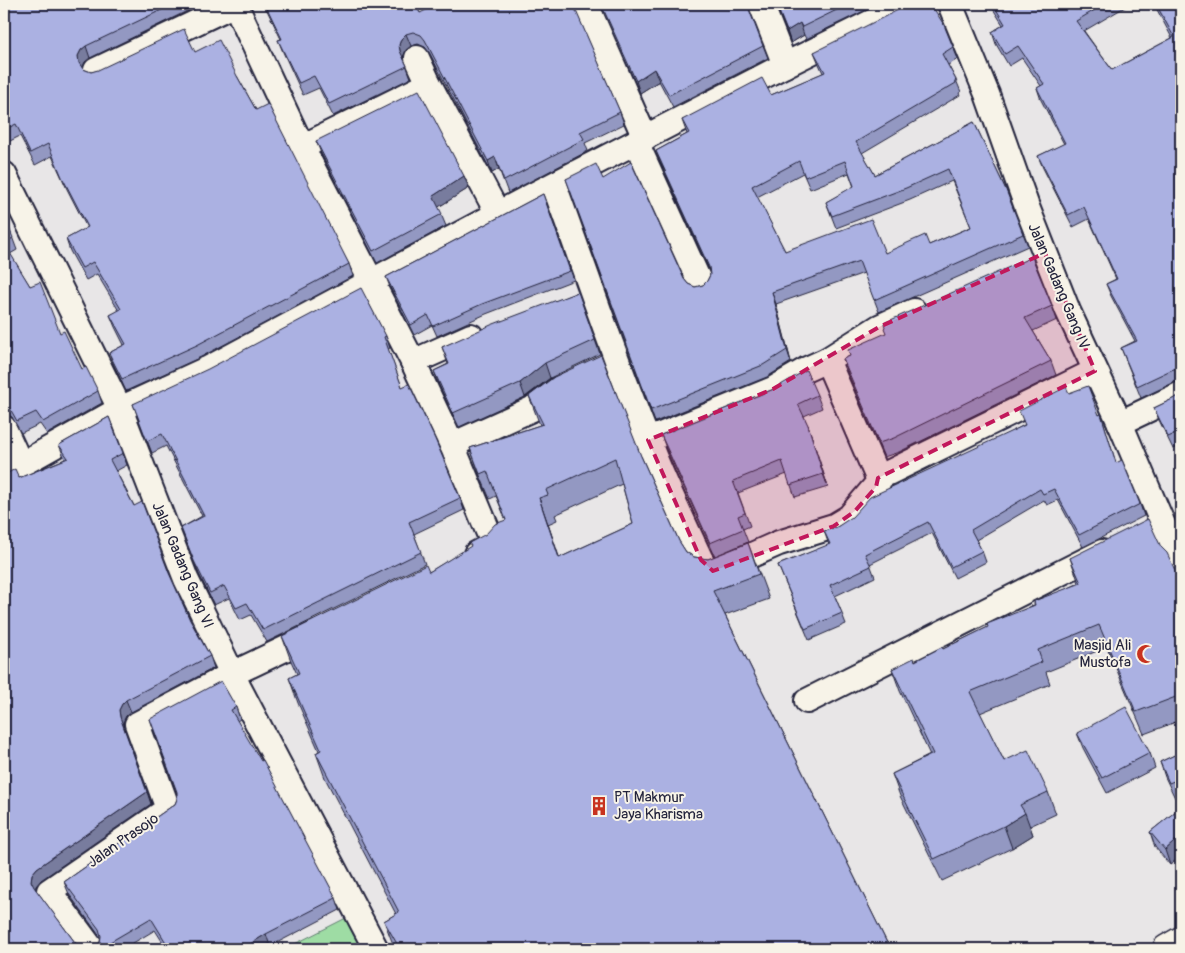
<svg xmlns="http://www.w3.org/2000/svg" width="1185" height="953" font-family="Pangolin,sans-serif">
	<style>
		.green { fill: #9edca4; stroke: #607f70 }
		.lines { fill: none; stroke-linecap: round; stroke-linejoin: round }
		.minor-casing { stroke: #22223b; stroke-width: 28 }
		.trunk-casing { stroke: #22223b; stroke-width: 31 }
		.minor { stroke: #f7f3e8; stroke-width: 24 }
		.trunk { stroke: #f7f3e8; stroke-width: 28 }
		.wall { fill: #9398c2; stroke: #22223b; fill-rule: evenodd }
		.shaded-wall { fill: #787c9e; stroke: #22223b }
		.building { fill: #abb1e2; stroke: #22223b; fill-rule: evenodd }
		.marked { fill: #c2185b; fill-opacity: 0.2; stroke: #c2185b; stroke-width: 4; stroke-dasharray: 10 6; stroke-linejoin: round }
		.labels { text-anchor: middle; stroke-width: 4; stroke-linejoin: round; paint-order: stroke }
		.street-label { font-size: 15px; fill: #22223b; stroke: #f7f3e8 }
		.poi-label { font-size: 15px; fill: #22223b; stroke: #f7f3e8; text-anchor: end }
	</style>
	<rect width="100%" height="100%" fill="#e8e6e7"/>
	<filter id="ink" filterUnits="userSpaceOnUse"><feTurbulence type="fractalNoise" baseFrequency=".02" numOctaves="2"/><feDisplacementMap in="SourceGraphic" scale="10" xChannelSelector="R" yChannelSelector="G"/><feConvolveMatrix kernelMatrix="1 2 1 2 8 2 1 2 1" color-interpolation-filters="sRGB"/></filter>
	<g filter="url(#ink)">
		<!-- green -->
		<polygon class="green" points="346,918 364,949 285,949"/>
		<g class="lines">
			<!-- minor casing -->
			<g class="minor-casing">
				<g id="minor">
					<polyline points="235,4 302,147 413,362 452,445 493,543 487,548 476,554"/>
					<polyline points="586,4 645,138"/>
					<polyline points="761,4 785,65"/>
					<polyline points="950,4 987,94 1027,207 1068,311 1120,423 1162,522 1181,563"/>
					<polyline points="417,58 429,84"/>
					<polyline points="96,70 235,4"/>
					<polyline points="636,142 701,285"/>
					<polyline points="302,147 429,84 498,214"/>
					<polyline points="4,174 120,409 186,579 239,688 376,949"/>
					<path d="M554 185C588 278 619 372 657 463 671 496 686 528 701 560L707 569 713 571 725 567 779 543 834 526 849 517 878 483V478L827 360 807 369 773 389 648 440"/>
					<polyline points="827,360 879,327 914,311"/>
					<polyline points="413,362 471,336"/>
					<polyline points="1120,423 1181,394"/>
					<polyline points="4,428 21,465"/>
					<polyline points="452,445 532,409 558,389"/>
					<polyline points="4,474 120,409 207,369 533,195 785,65 908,4"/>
					<polyline points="878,478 1095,371"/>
					<polyline points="807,701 1102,552"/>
					<polyline points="92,949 49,891 168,809 137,724 232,674 316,634"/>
				</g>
			</g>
			<!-- trunk casing -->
			<g class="trunk-casing">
				<polyline id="trunk" points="1167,949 1181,941"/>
			</g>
			<!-- minor -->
			<use href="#minor" class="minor"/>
			<!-- trunk -->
			<use href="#trunk" class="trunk"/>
		</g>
		<!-- wall -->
		<g class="wall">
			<polygon points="4,4 201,4 177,16 90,58 85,62 83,68 83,69 91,72 195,52 237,76 256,110 349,264 353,276 201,357 126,391 114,365 109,353 124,345 115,327 110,315 119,311 97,274 86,280 70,251 66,239 87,228 67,189 52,156 35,165 20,136 4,144"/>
			<polygon points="262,4 415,4 420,13 534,9 620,112 624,124 585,143 588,151 508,193 499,169 492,173 429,52 425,47 418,44 411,46 406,50 403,57 404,59 411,78 333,116 319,88 303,95 283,52 278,40 281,39 264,4 263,5"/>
			<polygon points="600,4 748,4 748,7 768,58 673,107 659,81 640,93"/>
			<polygon points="776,4 878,4 806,39 804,35 791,43"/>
			<polygon points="990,4 1130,4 1084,31 1112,70 1172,38 1154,4 1181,4 1181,380 1175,382 1141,398 1121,348 1135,341 1111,296 1106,284 1116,279 1089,219 1073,227 1043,168 1038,156 1064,144 1041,100 1037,88 1041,86 1022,58 1009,66 996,44 992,32 1003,25"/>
			<path d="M953 47 958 59 948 65 956 80 961 92 959 93 960 95 862 153 875 175 974 122 1006 190 1028 246 879 312 864 273 776 304 791 362 767 377 655 422 566 179H603L688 284 695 287 703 285 707 281 710 275V271L661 163 656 151 687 134 682 120 771 95 823 73 819 64 814 52ZM803 173 810 189 849 173 854 187 826 202 836 228 910 200 952 181 971 227 929 245 885 253 785 251 757 197Z"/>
			<polygon points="316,141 464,176 469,188 438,207 446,226 377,263 321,153"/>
			<polygon points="543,194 574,280 486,314 437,336 432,325 414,335 390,287 386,277"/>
			<polygon points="4,215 17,250 10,254 30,286 60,333 82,369 98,391 102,403 47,434 40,424 21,433 12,417 6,414 4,415"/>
			<polygon points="578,292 600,354 550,378 525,397 459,427 439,385 434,371 448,364 442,347"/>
			<polygon points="1052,306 1057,320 1033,331 1051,361 1056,375 899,452 884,457 848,373 843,359 850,356"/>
			<polygon points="386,336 390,348 388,349 402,387 460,498 464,510 414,534 425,564 267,642 251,615 240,620 229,598 214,605 199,574 181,528 202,516 166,446 152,453 133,404"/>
			<polygon points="774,389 817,395 822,408 804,416 812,438 828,487 795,497 787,474 738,493 750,526 743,529 748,542 715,556 666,448 661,435"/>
			<polygon points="1069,393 1099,415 1101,414 1116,463 1140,504 1144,516 1083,547 1058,500 1047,505 1044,500 976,540 982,551 986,562 955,578 932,533 870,564 875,577 835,596 846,624 809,640 778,565 829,545 824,531 837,527 1024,425"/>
			<polygon points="1181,395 1181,446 1173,449 1159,420 1154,408"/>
			<path d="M529 396 641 456 679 541 686 552 694 557 708 559 748 543 769 599 725 615 890 949H395L384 921 396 914 325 778 316 753 319 751 298 703 289 678 297 674 291 661 282 636 429 572 471 547 486 534 506 520 496 496 490 499 479 473 470 448 540 425ZM622 484 633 524 559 558 548 524 557 520 555 515Z"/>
			<polygon points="109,417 127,465 116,471 169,573 190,620 210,656 214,668 131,712 126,716 123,722 124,729 151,804 41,880 36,886 36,890 77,945 4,949 19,478 65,459 59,445"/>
			<polygon points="1161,547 1181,583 1181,720 1144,734 1107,647 1046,672 1050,684 980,713 1004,761 1048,792 1056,814 1030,826 1033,835 1012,848 942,881 900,796 892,774 930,755 900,691 892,669 915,661 943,649 1079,583 1070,558"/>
			<polygon points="236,707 240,719 237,721 336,898 340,910 265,949 167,949 155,930 123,949 92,949 96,948 100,942 101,938 69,894 64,882 175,804 177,799 177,792 150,719"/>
			<polygon points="1077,733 1150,753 1155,768 1107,793 1083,748"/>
			<polygon points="1181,752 1181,795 1175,798 1165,777 1160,762"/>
			<polygon points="1181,807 1181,856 1170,865 1155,847 1150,832"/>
		</g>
		<!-- shaded-wall -->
		<g class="shaded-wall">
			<polygon points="800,23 804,35 791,43 787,31"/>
			<polygon points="406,34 411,46 406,50 403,57 404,63 400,51 399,45 401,39"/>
			<polygon points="86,46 90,58 85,62 82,68 79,63 78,56 81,50"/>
			<polygon points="654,69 659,81 640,93 636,81"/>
			<polygon points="495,157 499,169 492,173 488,161"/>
			<polygon points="464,176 469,188 437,208 433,196"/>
			<polygon points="772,292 776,304 791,362 787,350"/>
			<polygon points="545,363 550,378 525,397 520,383"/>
			<polygon points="808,425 812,438 828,487 823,474"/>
			<polygon points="539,498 548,524 568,583 559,558"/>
			<polygon points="126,700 131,712 126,716 123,722 124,729 120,717 119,710 122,704"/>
			<polygon points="147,792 151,804 41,880 36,886 35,893 31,881 32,874 37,868"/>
			<polygon points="1025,813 1033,835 1012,848 1004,826"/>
			<polygon points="1181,836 1181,856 1170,865 1165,850"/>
			<polygon points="266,934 270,946 265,949 242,949"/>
		</g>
		<!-- building -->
		<g class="building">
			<polygon points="4,4 174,4 86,46 81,50 78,56 79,63 83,69 91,72 98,70 184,29 195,52 219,40 237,76 256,110 268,104 349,264 197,345 122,379 109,353 126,344 110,315 121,309 93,262 82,268 66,239 88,227 62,177 48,144 30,153 16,124 4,130"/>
			<polygon points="265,4 415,4 420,13 430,8 429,4 531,4 534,9 546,4 573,4 620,112 580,132 584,139 504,181 495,157 488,161 425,40 421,35 413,32 406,34 401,39 399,45 400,51 407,66 329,104 314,76 299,83 278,40 282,39"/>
			<polygon points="601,4 747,4 763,46 669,95 654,69 636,81"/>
			<polygon points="776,4 849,4 802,27 800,23 787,31"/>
			<path d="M910 4H931L944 25 953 47 942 54 956 80 955 81 956 83 856 142 875 175 974 122 1006 190 1023 234 874 300 859 261 772 292 787 350 763 365 651 410 566 179 596 164 603 179 631 162 684 279 688 284 695 287 703 285 707 281 710 275 709 267 656 151 689 133 682 120 762 78 771 95 825 72 814 52ZM799 161 805 177 845 161 854 186 826 202 832 216 906 188 948 169 971 227 929 245 925 235 885 253 871 219 785 251 752 186Z"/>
			<polygon points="993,4 1105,4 1076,21 1112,70 1174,37 1156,4 1181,4 1181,370 1177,368 1171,370 1137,386 1121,348 1137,341 1106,284 1117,279 1084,207 1068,215 1038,156 1065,143 1037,88 1044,84 1018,46 1005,54 992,32 1005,24"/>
			<polygon points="419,90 464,176 433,196 442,214 373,251 316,141"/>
			<polygon points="543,194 570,271 482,304 433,326 428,315 411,325 386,277"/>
			<polygon points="4,215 13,238 4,243"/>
			<polygon points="4,243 30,286 40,282 60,333 64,331 82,369 86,367 98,391 43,422 36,412 17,421 8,405 4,403"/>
			<polygon points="1032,257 1052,306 1025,318 1051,361 894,438 879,443 843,359 850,356 848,350 886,333 884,328 885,327 884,323"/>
			<polygon points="361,288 386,336 384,337 402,387 409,384 435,439 460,498 409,522 421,552 263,630 247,603 236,608 224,586 210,593 194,561 181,528 204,516 162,434 147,441 133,404 208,369"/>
			<polygon points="578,292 595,340 545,363 520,383 453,413 434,371 449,364 442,347 491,325"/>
			<path d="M601 355 641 456 679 541 686 552 694 557 708 559 748 543 759 574 713 591 890 949H400L384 921 399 912 316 753 321 750 289 678 299 673 282 636 426 565 429 572 471 546 469 543 486 534 495 524 506 520 487 471 480 474 470 448 543 424 529 396 554 377ZM615 458 633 524 559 558 539 498 548 495 546 490Z"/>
			<polygon points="806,370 817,395 798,404 808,425 823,474 790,485 782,461 733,481 745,513 738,516 743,529 710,543 661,435 774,389"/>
			<polygon points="1088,386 1099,415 1101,414 1116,463 1122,460 1140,504 1079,535 1054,489 1043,494 1040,489 971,530 982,551 951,567 928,522 865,554 871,566 830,585 842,613 805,629 778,565 830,544 824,531 837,527 852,517 870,497 1025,425 1019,411 1066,387 1069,393"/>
			<polygon points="1181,395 1181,442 1177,433 1168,437 1154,408"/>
			<polygon points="109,417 123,453 110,460 134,506 142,502 169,573 190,620 210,656 126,700 122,704 119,710 120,717 147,792 37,868 32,874 31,881 34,887 77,945 82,949 4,949 4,475 15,469 19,478 68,458 59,445"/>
			<polygon points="1148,519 1161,547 1167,553 1181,583 1181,695 1136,712 1099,625 1038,650 1042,662 970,692 1004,761 1028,750 1048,792 1020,805 1025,813 1004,826 934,859 892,774 933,754 892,669 914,658 915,661 942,647 943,649 988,627 987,624 1035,605 1034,601 1081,583 1070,558"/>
			<polygon points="221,681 236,707 231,710 261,761 263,760 336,898 266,934 242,949 170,949 151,918 98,949 92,949 96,948 100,942 101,936 99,929 64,882 175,804 177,799 177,792 150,719"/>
			<polygon points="1126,707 1150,753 1102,778 1077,733"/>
			<polygon points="1181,752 1181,778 1169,783 1160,762"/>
			<polygon points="1181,807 1181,836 1165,850 1150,832"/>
		</g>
	</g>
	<!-- marked area -->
	<path class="marked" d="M1045 253 1095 371 878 478 876 487 855 511 834 526 713 571 701 560 648 440 773 389 879 327Z"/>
	<!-- icons -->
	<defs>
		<g id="mosque-bare" transform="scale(1.5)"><path d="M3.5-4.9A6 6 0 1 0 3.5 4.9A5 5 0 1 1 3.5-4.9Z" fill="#c8321e" stroke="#f7f3e8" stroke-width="2.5" paint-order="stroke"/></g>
		<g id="building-bare" transform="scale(1.5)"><path d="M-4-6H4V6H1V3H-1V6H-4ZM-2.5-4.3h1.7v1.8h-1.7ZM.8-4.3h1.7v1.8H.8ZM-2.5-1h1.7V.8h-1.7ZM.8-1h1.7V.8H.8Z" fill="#c8321e" stroke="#f7f3e8" stroke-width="2.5" paint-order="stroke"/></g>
	</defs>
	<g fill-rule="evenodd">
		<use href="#mosque-bare" x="1146" y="654"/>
		<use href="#building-bare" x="599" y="806"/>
	</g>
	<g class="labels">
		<!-- street labels -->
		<g class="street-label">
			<text transform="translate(1059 286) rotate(67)" y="5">Jalan Gadang Gang IV</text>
			<text transform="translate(183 565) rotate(67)" y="5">Jalan Gadang Gang VI</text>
			<text transform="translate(123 840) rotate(-35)" y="5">Jalan Prasojo</text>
		</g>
		<!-- poi labels -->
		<g class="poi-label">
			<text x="1131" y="650">Masjid Ali<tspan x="1131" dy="17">Mustofa</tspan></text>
			<text x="614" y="802" text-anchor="start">PT Makmur<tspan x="614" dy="17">Jaya Kharisma</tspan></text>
		</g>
	</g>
	<!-- margin -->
	<rect width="1185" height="953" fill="none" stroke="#f7f3e8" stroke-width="20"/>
	<rect x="10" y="10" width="1165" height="933" fill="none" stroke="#22223b" stroke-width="2" filter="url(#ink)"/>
</svg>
